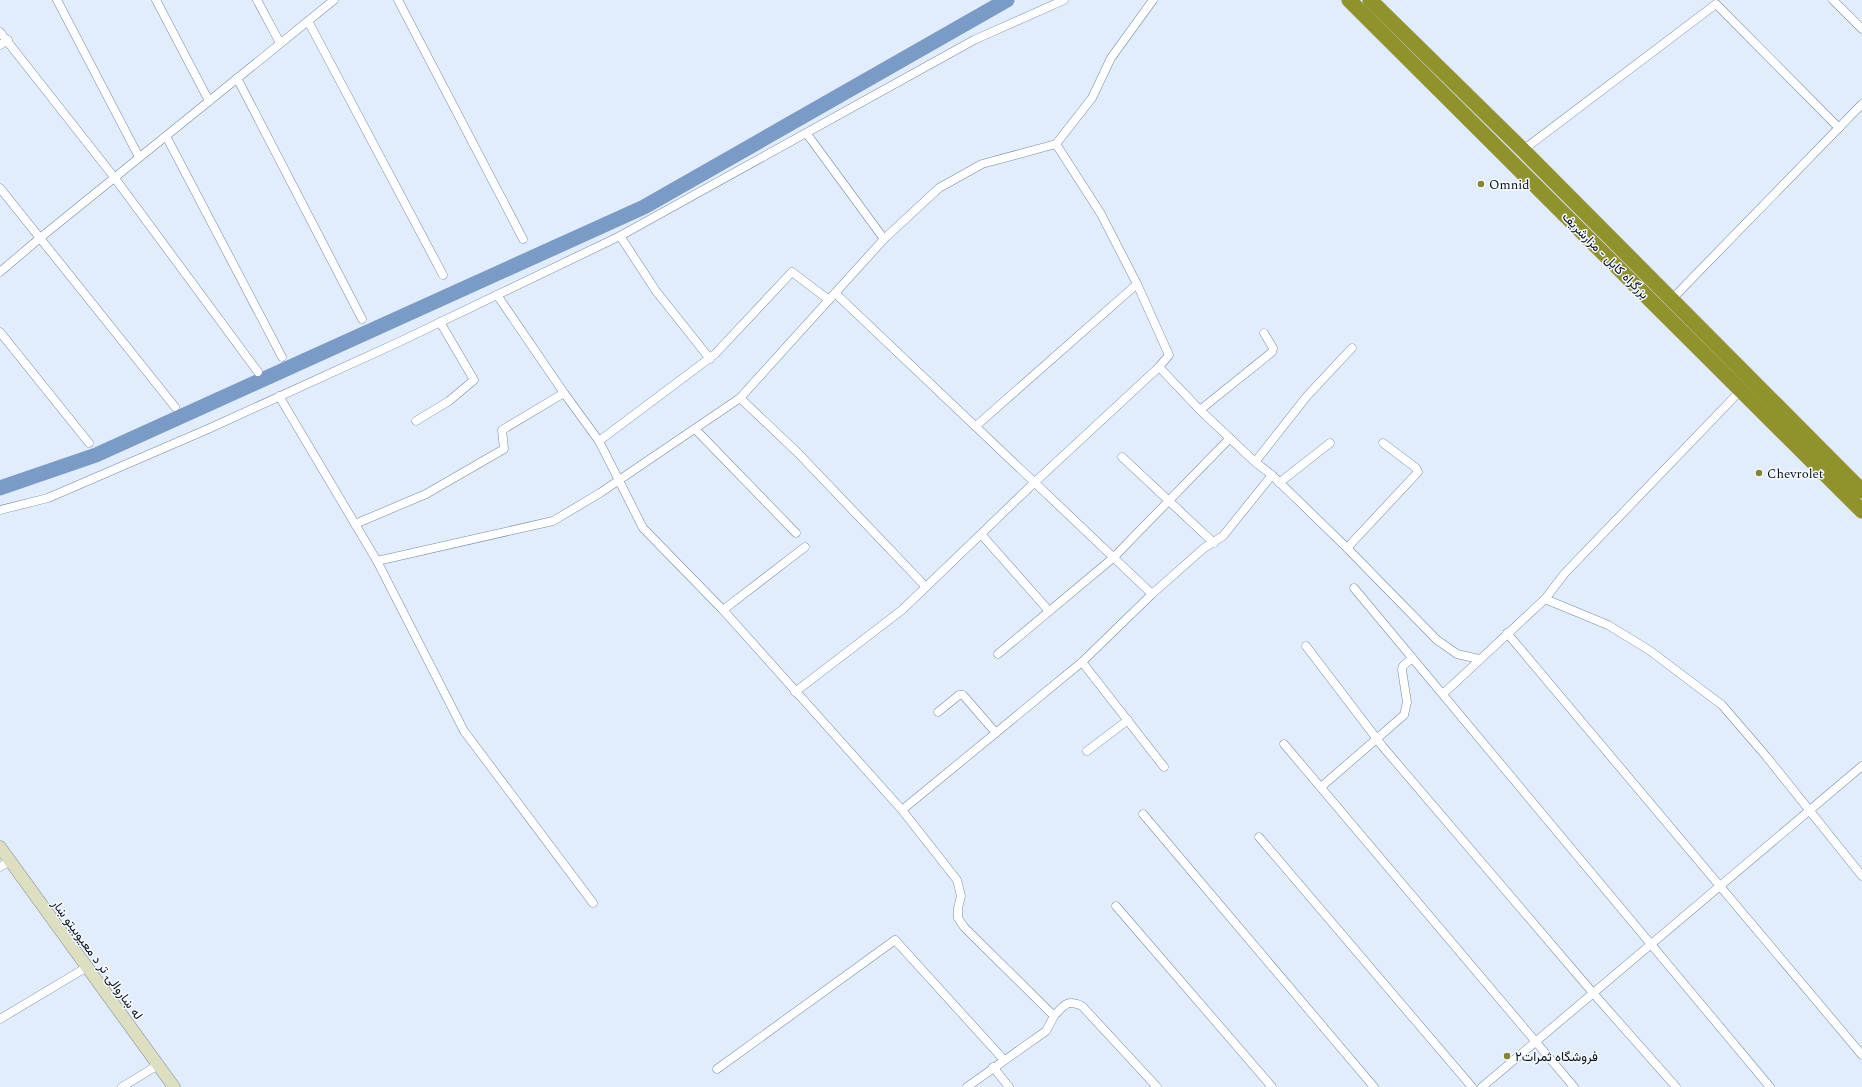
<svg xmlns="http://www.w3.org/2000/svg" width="1862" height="1087" font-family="Spectral,Vazirmatn,serif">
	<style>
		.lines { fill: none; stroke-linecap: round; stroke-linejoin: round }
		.river { stroke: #799bc5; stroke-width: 15 }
		.street-casing { stroke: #76899f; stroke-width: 9 }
		.secondary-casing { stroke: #76899f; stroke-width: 13 }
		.highway-casing { stroke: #cecfd1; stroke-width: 16 }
		.street { stroke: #fff; stroke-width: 8 }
		.secondary { stroke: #dedec0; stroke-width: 12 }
		.highway { stroke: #90922c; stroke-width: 15 }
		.poi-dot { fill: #83852f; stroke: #f5f9ff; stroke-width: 1.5 }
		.labels { text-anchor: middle; stroke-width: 3; stroke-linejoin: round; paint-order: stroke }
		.poi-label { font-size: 13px; fill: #0a111a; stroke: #f5f9ff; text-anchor: start }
		.street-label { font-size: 13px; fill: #0a111a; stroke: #f5f9ff }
	</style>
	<rect width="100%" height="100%" fill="#e1edfc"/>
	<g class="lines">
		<!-- river -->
		<polyline class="river" points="0,488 96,455 644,207 1007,0"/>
		<!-- street casing -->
		<g class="street-casing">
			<g id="street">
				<polyline points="57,0 139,157"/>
				<polyline points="156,0 209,101"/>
				<polyline points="257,0 280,43"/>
				<polyline points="398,0 523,239"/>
				<polyline points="1833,0 1862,29"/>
				<polyline points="308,21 443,275"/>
				<polyline points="0,32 114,177 258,372"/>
				<polyline points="0,45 8,40"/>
				<polyline points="237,78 362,319"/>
				<polyline points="807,134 884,239"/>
				<polyline points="166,136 282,357"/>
				<polyline points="1523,150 1716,4 1839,128"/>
				<polyline points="0,188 175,407"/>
				<polyline points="620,236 656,291 710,359"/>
				<polyline points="0,272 40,238 334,0"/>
				<polyline points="835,293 1152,594"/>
				<path d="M497 295 564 393 599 441 643 528 723 610 902 810 957 880 961 896 958 908V918L964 927 1054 1016C1064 1005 1067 999 1082 1006L1157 1087"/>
				<polyline points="1672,299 1862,104"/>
				<polyline points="0,332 89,443"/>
				<polyline points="1159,367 1200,410 1255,462 1272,475 1347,548 1437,640 1457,654 1479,659"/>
				<polyline points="279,396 377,561 553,521 600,493 740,398 884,239 939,188 982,164 1056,144 1092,98 1111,58 1153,0"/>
				<polyline points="740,398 798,453 926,587"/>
				<polyline points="1200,410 1272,352 1273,348 1264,333"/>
				<polyline points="416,421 449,401 474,380 440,322"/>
				<polyline points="976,426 1137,284"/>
				<polyline points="695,429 796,533"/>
				<polyline points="599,441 715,354 792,272 829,300"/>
				<polyline points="1122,457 1214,543"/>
				<polyline points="1255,462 1307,396 1352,348"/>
				<polyline points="1279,483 1330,443"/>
				<polyline points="0,510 48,498 208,429 399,342 620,236 974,40 1064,0"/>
				<polyline points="355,524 426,494 504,449 502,430 564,393"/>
				<polyline points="981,534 1049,611"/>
				<polyline points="1347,548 1418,472 1416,468 1383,443"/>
				<polyline points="377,561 464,731 593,903"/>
				<polyline points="1354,588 1770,1087"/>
				<polyline points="1545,599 1608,625 1649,650 1722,705 1766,756 1862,876"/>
				<polyline points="723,610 805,547"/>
				<polyline points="1507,633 1862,1055"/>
				<polyline points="1306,646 1383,747 1593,993 1676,1087"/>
				<polyline points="998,654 1113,558 1230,438"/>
				<polyline points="1082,662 1164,767"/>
				<polyline points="795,692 902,610 1035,482 1159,367 1169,355 1137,284 1101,214 1056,144"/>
				<polyline points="1443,694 1545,599 1565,573 1743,388"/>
				<polyline points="938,712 959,695 963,695 996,733"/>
				<polyline points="1284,744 1574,1087"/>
				<polyline points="1087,751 1128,720"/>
				<polyline points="1321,787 1404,715 1407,702 1402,670 1403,666 1412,658"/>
				<polyline points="902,810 1082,662 1152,594 1204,548 1223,536 1272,475"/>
				<polyline points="1143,814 1374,1087"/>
				<polyline points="1259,837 1472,1087"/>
				<polyline points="0,867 10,861"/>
				<polyline points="1116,906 1272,1087"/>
				<polyline points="0,1019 87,967"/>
				<polyline points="993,1067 1009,1087"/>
				<polyline points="717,1069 895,940 1004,1060"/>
				<polyline points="122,1087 158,1065"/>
				<polyline points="967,1087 1046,1031 1054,1016"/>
				<polyline points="1482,1087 1862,766"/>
			</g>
		</g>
		<!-- secondary casing -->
		<g class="secondary-casing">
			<polyline id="secondary" points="0,847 174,1087"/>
		</g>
		<!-- highway casing -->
		<g class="highway-casing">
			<g id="highway">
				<polyline points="1349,0 1862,511"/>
				<polyline points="1370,0 1523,150 1862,491"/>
			</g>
		</g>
		<!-- street -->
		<use href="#street" class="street"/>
		<!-- secondary -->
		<use href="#secondary" class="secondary"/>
		<!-- highway -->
		<use href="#highway" class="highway"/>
	</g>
	<!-- markers -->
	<g class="poi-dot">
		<circle cx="1481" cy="184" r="4"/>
		<circle cx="1759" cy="473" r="4"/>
		<circle cx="1507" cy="1056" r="4"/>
	</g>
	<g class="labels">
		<!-- poi labels -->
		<g class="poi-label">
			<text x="1489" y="189">Omnid</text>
			<text x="1767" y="478">Chevrolet</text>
			<text x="1515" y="1061">فروشگاه ثمرات٢</text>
		</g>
		<!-- street labels -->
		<g class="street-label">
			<text transform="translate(1606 255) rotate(45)" y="5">بزرگراه کابل - مزارشریف</text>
			<text transform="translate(98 959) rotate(54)" y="5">له ښاروالۍ تر د معیوبیتو ښار</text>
		</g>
	</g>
</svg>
